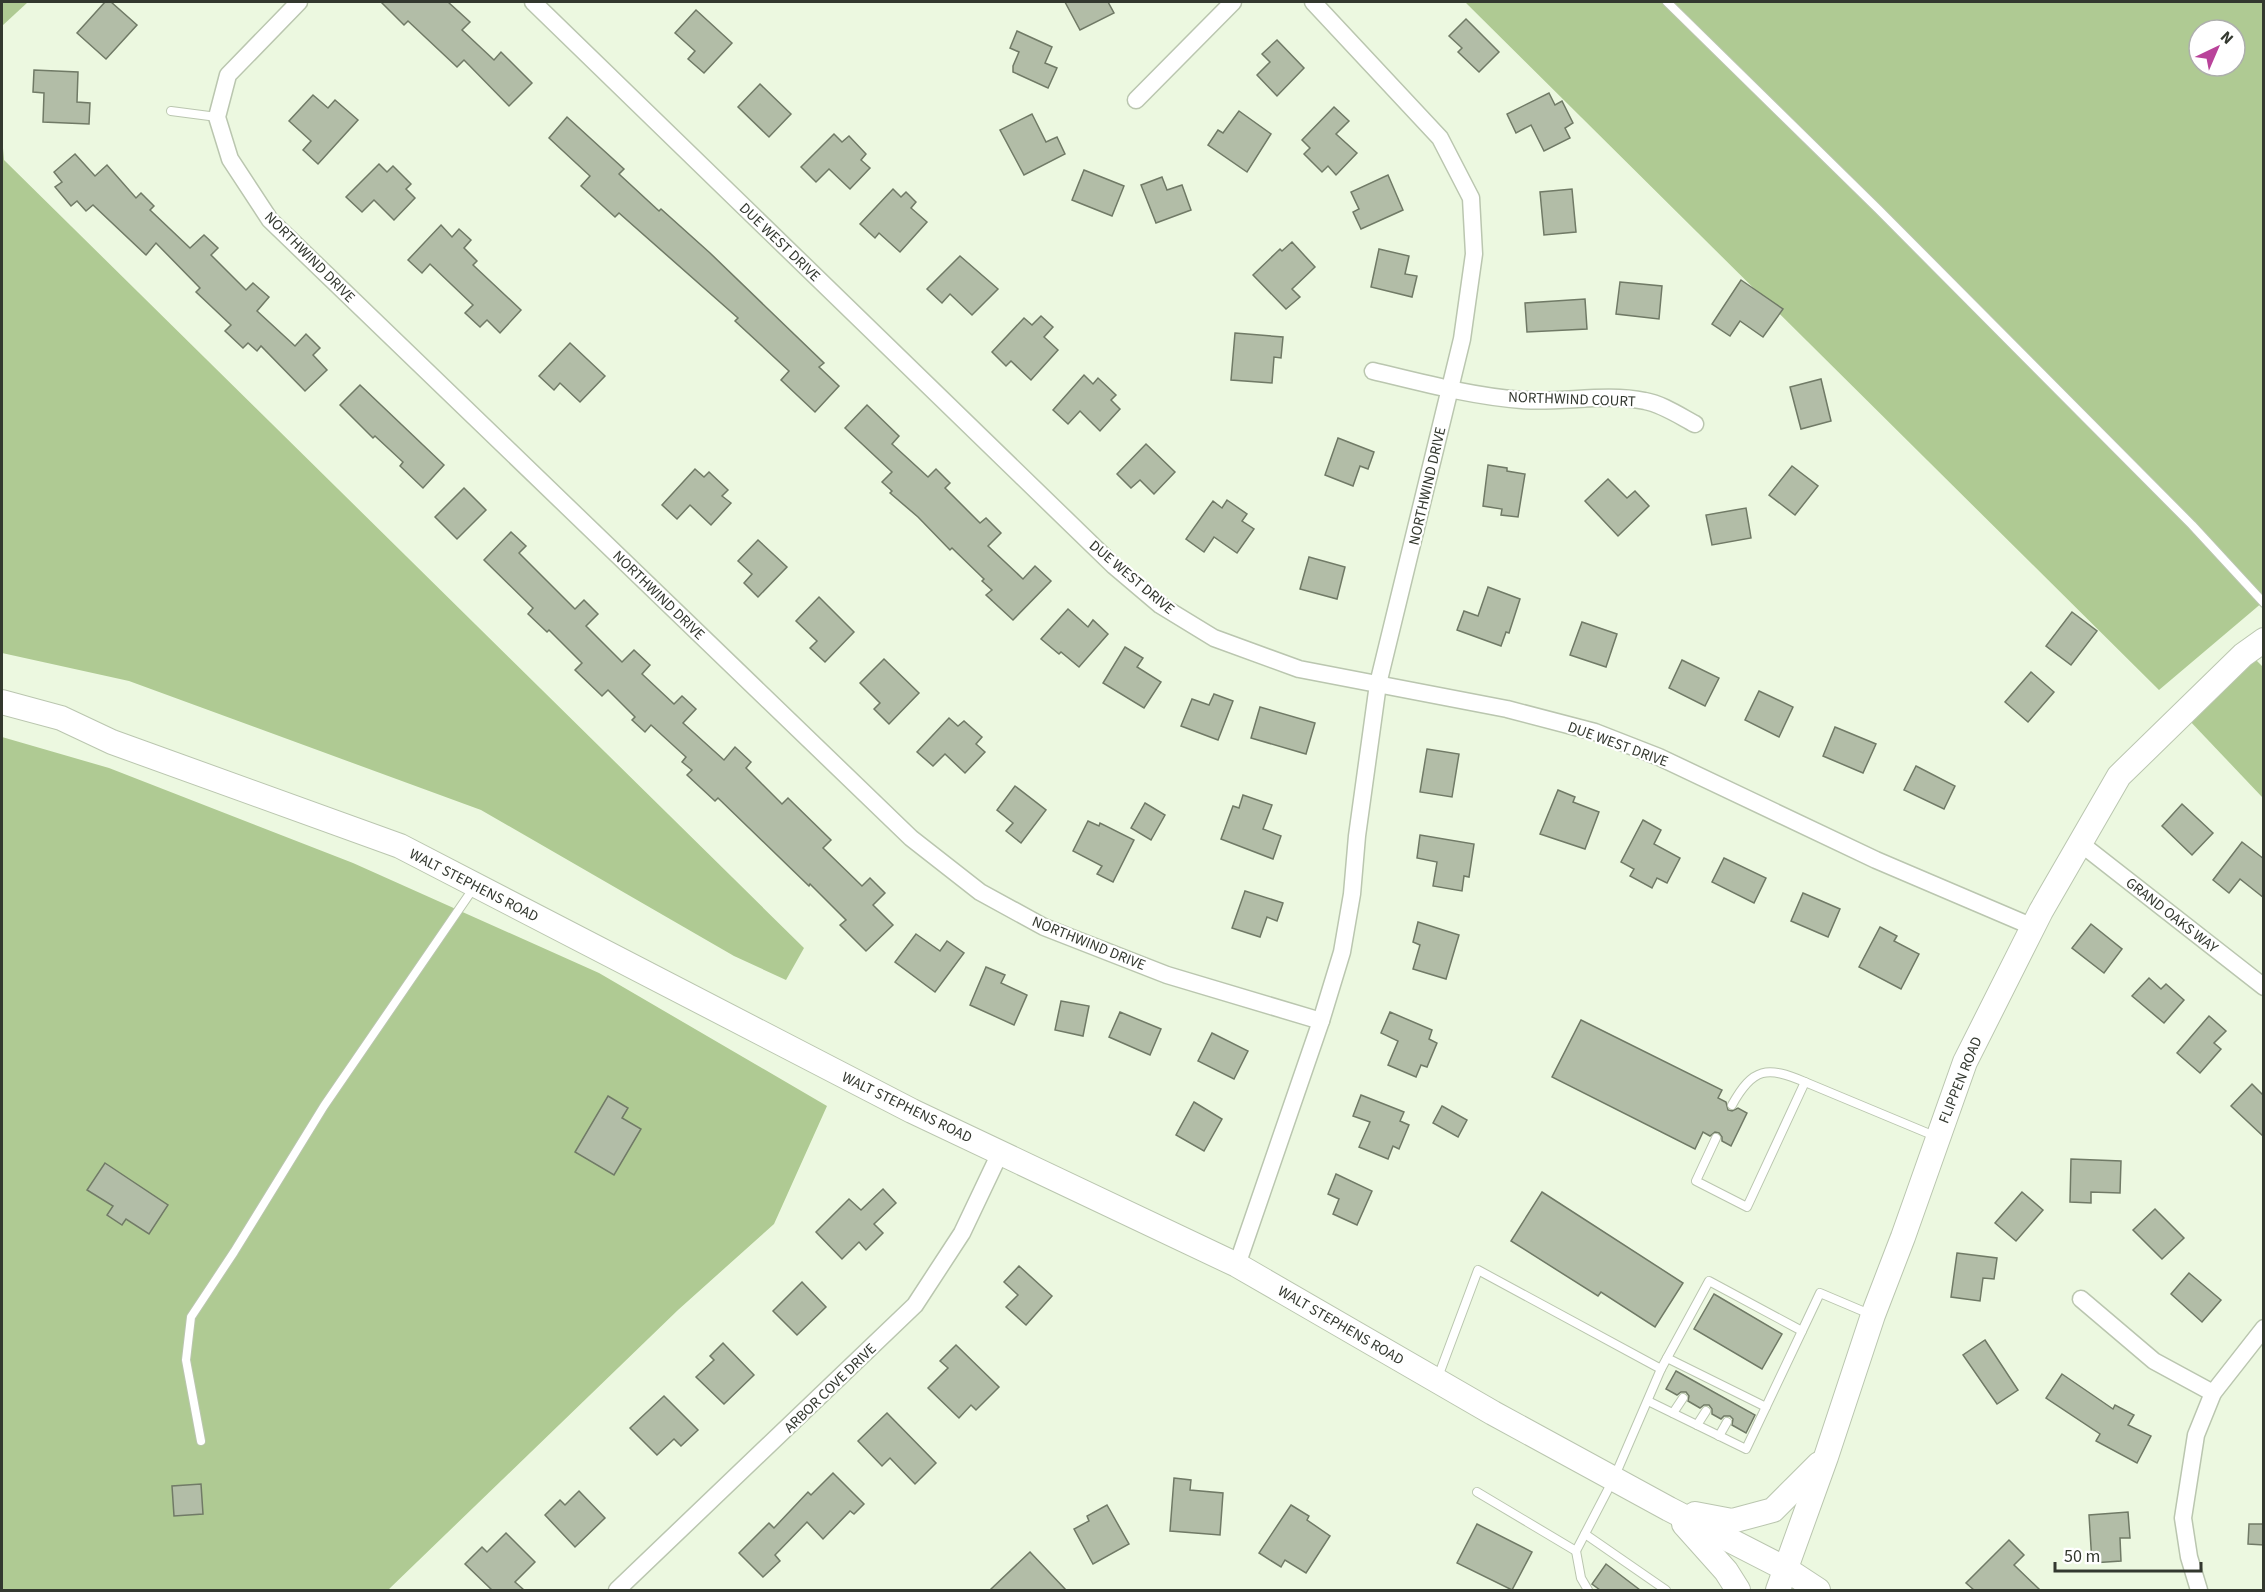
<svg xmlns="http://www.w3.org/2000/svg" width="2265" height="1592" font-family="'Source Sans 3',sans-serif">
	<style>
		.green { fill: #afca93; fill-rule: evenodd }
		.building { fill: #b2bda7; stroke: #707a66; stroke-width: 1.5 }
		.lines { fill: none; stroke-linecap: round; stroke-linejoin: round }
		.lane-casing { stroke: #bac6af; stroke-width: 10 }
		.street-casing { stroke: #bac6af; stroke-width: 19 }
		.secondary-casing { stroke: #bac6af; stroke-width: 26 }
		.lane { stroke: #fff; stroke-width: 8 }
		.street { stroke: #fff; stroke-width: 16 }
		.secondary { stroke: #fff; stroke-width: 24 }
		.labels { text-anchor: middle; stroke-width: 4.5; stroke-linejoin: round; paint-order: stroke }
		.street-label { font-size: 15px; fill: #33382f; stroke: #fff }
	</style>
	<rect width="100%" height="100%" fill="#ecf8e0"/>
	<!-- green -->
	<g class="green">
		<polygon points="2,2 28,2 2,26"/>
		<path d="M1465 2H2263V602L2159 690ZM2199 30H2235V66H2199Z"/>
		<polygon points="2,136 4,160 804,948 786,980 734,956 481,810 129,681 2,653"/>
		<polygon points="2254,658 2263,667 2263,798 2188,719"/>
		<polygon points="2,737 109,768 353,863 599,973 827,1106 774,1224 678,1310 388,1590 2,1590"/>
	</g>
	<!-- building -->
	<g class="building">
		<polygon points="105,2 111,2 137,25 106,59 77,33"/>
		<polygon points="381,2 448,2 470,22 462,30 494,60 501,52 532,83 509,106 464,60 457,67 408,21 404,25"/>
		<polygon points="1065,2 1108,2 1114,13 1080,30"/>
		<polygon points="696,10 732,43 704,73 688,59 695,51 675,33"/>
		<polygon points="1466,19 1499,52 1479,72 1458,52 1462,48 1449,36"/>
		<polygon points="1017,31 1052,47 1045,63 1057,68 1048,88 1013,72 1013,66 1019,52 1010,48"/>
		<polygon points="1277,40 1304,68 1277,96 1257,75 1270,62 1262,54"/>
		<polygon points="34,70 78,72 77,102 90,103 89,124 43,122 44,93 33,92"/>
		<polygon points="760,84 791,114 769,137 738,107"/>
		<polygon points="1549,93 1555,105 1562,101 1573,123 1565,128 1570,138 1544,151 1531,125 1516,133 1507,114"/>
		<polygon points="313,95 328,108 335,100 358,120 318,164 303,150 311,141 289,121"/>
		<polygon points="1334,107 1349,121 1336,134 1357,153 1336,175 1328,166 1322,172 1304,154 1310,148 1302,140"/>
		<polygon points="1239,111 1271,134 1247,172 1208,145 1218,130 1223,133"/>
		<polygon points="1032,114 1046,142 1057,137 1065,154 1024,175 1000,130"/>
		<polygon points="567,117 624,169 619,174 659,211 661,209 710,253 824,363 819,367 839,386 815,412 781,380 789,371 735,321 738,318 619,213 615,217 581,186 590,176 549,138"/>
		<polygon points="834,134 842,142 849,136 866,154 861,160 870,168 850,189 829,169 816,182 801,167"/>
		<polygon points="75,154 95,176 107,165 136,198 141,193 154,206 150,210 190,248 204,235 218,248 211,255 246,290 253,283 269,297 257,311 295,346 306,334 320,348 313,355 327,370 305,391 261,346 257,351 248,343 243,348 225,331 231,325 196,292 200,288 156,243 146,255 93,205 86,211 77,201 71,206 55,187 62,182 54,172"/>
		<polygon points="379,164 387,172 393,166 411,184 406,189 415,198 394,220 374,200 362,212 346,197"/>
		<polygon points="1084,170 1124,186 1112,216 1072,200"/>
		<polygon points="1388,175 1403,210 1361,229 1353,212 1359,209 1351,192"/>
		<polygon points="1162,177 1167,190 1182,185 1191,210 1156,223 1141,185"/>
		<polygon points="893,189 901,197 906,192 916,202 911,208 927,222 900,252 879,233 875,238 860,224"/>
		<polygon points="1572,189 1576,232 1544,235 1540,192"/>
		<polygon points="441,225 452,237 459,229 471,240 464,248 477,261 473,265 521,310 500,333 487,320 480,327 465,313 473,305 430,264 422,273 408,260"/>
		<polygon points="1292,242 1315,267 1292,289 1300,297 1286,309 1253,275 1280,249 1282,251"/>
		<polygon points="1379,249 1409,256 1405,274 1417,276 1412,297 1371,287"/>
		<polygon points="960,256 998,289 972,315 950,294 942,303 927,289"/>
		<polygon points="1741,280 1783,309 1763,337 1740,321 1730,336 1712,324"/>
		<polygon points="1620,282 1662,286 1659,319 1616,314"/>
		<polygon points="1585,299 1587,329 1527,332 1525,303"/>
		<polygon points="1041,316 1053,327 1044,337 1058,350 1031,380 1011,361 1006,366 992,352 1024,318 1032,325"/>
		<polygon points="1235,333 1283,337 1281,358 1274,357 1272,383 1231,380"/>
		<polygon points="570,343 605,376 580,402 560,383 554,390 539,376"/>
		<polygon points="1084,375 1093,384 1098,378 1116,395 1111,400 1120,409 1100,431 1080,411 1068,424 1053,410"/>
		<polygon points="1821,379 1831,421 1801,429 1790,387"/>
		<polygon points="360,385 444,465 423,488 400,466 403,462 375,436 373,438 340,405"/>
		<polygon points="867,405 899,436 892,444 928,477 936,469 950,483 945,488 980,523 986,518 1001,533 988,546 1023,579 1035,566 1051,581 1013,620 986,595 992,590 982,581 984,579 952,548 950,550 918,517 890,493 892,491 882,482 892,472 845,428"/>
		<polygon points="1338,438 1374,452 1368,469 1360,466 1353,486 1325,475"/>
		<polygon points="1146,444 1175,472 1154,494 1140,480 1131,488 1117,474"/>
		<polygon points="1488,465 1507,468 1507,471 1525,474 1518,517 1501,515 1502,509 1483,506"/>
		<polygon points="1792,466 1818,486 1795,515 1769,495"/>
		<polygon points="695,469 704,477 709,472 728,490 722,496 731,503 711,525 690,505 677,519 662,505"/>
		<polygon points="1608,479 1627,498 1635,491 1649,506 1618,536 1585,501"/>
		<polygon points="464,488 486,510 457,539 435,517"/>
		<polygon points="1227,500 1247,514 1242,521 1254,529 1237,553 1214,537 1204,552 1186,539 1213,501 1222,508"/>
		<polygon points="1746,508 1751,538 1712,545 1706,515"/>
		<polygon points="511,532 526,546 519,553 575,609 584,600 598,614 586,626 622,662 634,650 650,665 642,674 674,704 682,696 696,709 683,723 724,760 735,747 751,762 746,768 782,804 788,798 831,840 823,848 862,886 870,878 885,893 873,905 893,925 866,951 840,925 846,920 810,884 809,886 718,798 715,801 687,775 692,770 682,762 686,757 651,725 645,732 632,720 635,717 608,690 602,696 575,670 582,663 549,630 547,632 528,614 533,608 484,560"/>
		<polygon points="758,540 787,567 758,597 744,583 752,574 738,561"/>
		<polygon points="1309,557 1345,567 1337,599 1300,589"/>
		<polygon points="1488,587 1520,599 1509,633 1506,632 1501,646 1457,630 1464,611 1478,616"/>
		<polygon points="819,597 854,632 825,662 810,648 817,641 796,621"/>
		<polygon points="1068,609 1088,627 1093,620 1108,634 1079,667 1061,652 1059,654 1041,639"/>
		<polygon points="2072,612 2097,631 2071,665 2046,646"/>
		<polygon points="1582,622 1617,634 1606,667 1570,655"/>
		<polygon points="1125,647 1143,658 1137,667 1161,682 1144,708 1103,683"/>
		<polygon points="884,659 919,693 889,724 874,709 880,703 860,683"/>
		<polygon points="1682,660 1719,678 1705,706 1669,688"/>
		<polygon points="2031,672 2054,692 2028,722 2005,702"/>
		<polygon points="1759,691 1793,707 1779,737 1745,720"/>
		<polygon points="1214,694 1233,701 1218,740 1181,726 1192,699 1209,705"/>
		<polygon points="1260,707 1315,723 1306,754 1251,738"/>
		<polygon points="949,718 958,726 964,721 982,737 976,744 985,752 965,773 945,754 933,766 917,752"/>
		<polygon points="1835,727 1876,744 1863,773 1823,756"/>
		<polygon points="1427,749 1459,754 1452,797 1420,792"/>
		<polygon points="1916,766 1955,786 1944,809 1904,790"/>
		<polygon points="1015,786 1046,810 1021,843 1006,831 1013,823 997,810"/>
		<polygon points="1558,790 1575,797 1573,802 1599,812 1585,849 1540,834"/>
		<polygon points="1243,795 1272,805 1263,829 1281,836 1273,859 1221,839 1233,806 1239,808"/>
		<polygon points="1145,803 1165,815 1151,840 1131,828"/>
		<polygon points="2182,804 2213,833 2192,855 2162,826"/>
		<polygon points="1643,820 1661,830 1654,844 1680,858 1667,883 1657,878 1652,888 1630,876 1634,869 1621,862"/>
		<polygon points="1088,821 1099,826 1100,823 1134,840 1113,882 1097,874 1102,866 1073,851"/>
		<polygon points="1420,835 1474,844 1469,877 1464,876 1462,891 1433,886 1437,862 1417,858"/>
		<polygon points="2242,842 2264,859 2264,898 2240,879 2229,893 2213,880"/>
		<polygon points="1724,858 1766,878 1754,903 1712,882"/>
		<polygon points="1245,891 1283,903 1277,921 1267,917 1260,937 1232,928"/>
		<polygon points="1803,893 1840,909 1828,937 1791,921"/>
		<polygon points="1418,922 1459,935 1446,979 1413,969 1420,945 1413,942"/>
		<polygon points="2091,924 2122,949 2104,973 2072,948"/>
		<polygon points="1880,927 1897,936 1894,941 1919,954 1901,989 1859,967"/>
		<polygon points="916,934 940,951 947,941 964,953 935,992 895,962"/>
		<polygon points="986,967 1005,975 1001,983 1027,995 1014,1025 970,1005"/>
		<polygon points="2149,978 2161,989 2166,984 2184,1000 2164,1023 2132,996"/>
		<polygon points="1061,1001 1089,1006 1083,1036 1055,1030"/>
		<polygon points="1120,1012 1161,1029 1150,1055 1109,1037"/>
		<polygon points="1390,1012 1432,1030 1429,1039 1437,1043 1427,1067 1421,1065 1416,1077 1388,1065 1398,1041 1381,1033"/>
		<polygon points="2209,1016 2226,1031 2214,1043 2221,1049 2200,1073 2177,1053"/>
		<polygon points="1581,1020 1722,1090 1718,1098 1726,1102 1728,1110 1732,1111 1738,1108 1747,1113 1731,1146 1722,1141 1722,1137 1719,1133 1715,1132 1710,1136 1703,1132 1695,1149 1552,1077"/>
		<polygon points="1212,1033 1248,1051 1234,1079 1198,1061"/>
		<polygon points="2252,1084 2264,1096 2264,1137 2231,1106"/>
		<polygon points="1361,1095 1404,1112 1400,1121 1409,1125 1399,1149 1393,1146 1388,1159 1359,1147 1370,1122 1353,1116"/>
		<polygon points="608,1096 628,1108 622,1118 641,1129 614,1175 575,1152"/>
		<polygon points="1194,1102 1222,1119 1204,1151 1176,1135"/>
		<polygon points="1442,1106 1467,1120 1458,1137 1433,1123"/>
		<polygon points="2071,1159 2121,1161 2120,1193 2091,1192 2091,1203 2070,1202"/>
		<polygon points="105,1163 168,1205 149,1234 126,1219 122,1225 107,1215 113,1206 87,1190"/>
		<polygon points="1336,1174 1372,1191 1357,1225 1333,1214 1339,1199 1328,1194"/>
		<polygon points="883,1189 896,1203 874,1224 883,1233 866,1250 859,1242 842,1259 816,1232 849,1199 861,1210"/>
		<polygon points="1542,1192 1683,1283 1655,1327 1601,1292 1598,1296 1511,1241"/>
		<polygon points="2022,1192 2043,1210 2016,1241 1995,1223"/>
		<polygon points="2155,1209 2184,1238 2162,1259 2133,1230"/>
		<polygon points="1957,1253 1997,1258 1994,1279 1983,1278 1980,1301 1951,1297"/>
		<polygon points="1019,1266 1052,1296 1026,1325 1006,1307 1018,1295 1004,1282"/>
		<polygon points="2189,1273 2221,1300 2202,1322 2171,1294"/>
		<polygon points="802,1282 826,1307 797,1335 773,1311"/>
		<polygon points="1714,1294 1782,1334 1762,1369 1694,1329"/>
		<polygon points="1985,1340 2018,1390 1997,1404 1963,1355"/>
		<polygon points="723,1343 754,1375 724,1404 696,1377 714,1360 710,1356"/>
		<polygon points="956,1345 999,1387 976,1410 971,1405 959,1418 928,1388 948,1368 940,1361"/>
		<polygon points="1676,1371 1755,1415 1746,1433 1732,1425 1733,1419 1730,1416 1724,1416 1721,1419 1712,1414 1712,1409 1709,1405 1704,1405 1700,1408 1688,1401 1689,1396 1686,1392 1681,1392 1677,1395 1666,1389"/>
		<polygon points="2062,1374 2113,1409 2115,1405 2134,1415 2128,1425 2151,1436 2137,1463 2096,1441 2100,1434 2046,1398"/>
		<polygon points="664,1396 698,1430 681,1446 674,1439 657,1455 630,1428"/>
		<polygon points="887,1413 936,1463 915,1484 890,1458 882,1466 858,1441"/>
		<polygon points="833,1473 864,1504 854,1514 850,1511 823,1539 807,1522 775,1555 780,1561 763,1577 739,1553 769,1523 774,1528 808,1492 811,1495"/>
		<polygon points="1174,1478 1191,1480 1190,1490 1223,1493 1220,1535 1170,1531"/>
		<polygon points="201,1484 203,1514 174,1516 172,1486"/>
		<polygon points="579,1491 605,1518 575,1547 545,1515 560,1500 565,1505"/>
		<polygon points="1107,1505 1129,1544 1093,1564 1074,1529 1089,1521 1087,1516"/>
		<polygon points="1291,1505 1309,1516 1307,1520 1330,1536 1306,1573 1285,1560 1281,1567 1259,1553"/>
		<polygon points="2128,1512 2130,1538 2120,1538 2121,1561 2092,1563 2089,1515"/>
		<polygon points="1477,1524 1532,1552 1512,1590 1457,1563"/>
		<polygon points="2249,1524 2264,1524 2264,1545 2248,1544"/>
		<polygon points="506,1533 535,1562 515,1582 524,1590 492,1590 465,1564 482,1547 487,1552"/>
		<polygon points="2009,1540 2024,1555 2014,1565 2040,1590 1974,1590 1966,1583"/>
		<polygon points="1030,1552 1066,1590 990,1590"/>
		<polygon points="1606,1564 1640,1590 1600,1590 1592,1584"/>
	</g>
	<g class="lines">
		<!-- lane casing -->
		<g class="lane-casing">
			<g id="lane">
				<polyline points="1667,2 1878,209 2192,525 2264,603"/>
				<polyline points="171,111 217,117"/>
				<path d="M1732 1105C1753 1067 1767 1066 1805 1082"/>
				<polyline points="1716,1138 1696,1181 1747,1207 1805,1082 1937,1137"/>
				<polyline points="1667,1358 1766,1407"/>
				<polyline points="1438,1377 1478,1270 1661,1369 1709,1281 1802,1331 1820,1293 1872,1315"/>
				<polyline points="1648,1401 1746,1449 1802,1331"/>
				<polyline points="1673,1413 1683,1398"/>
				<polyline points="1697,1425 1706,1411"/>
				<polyline points="1719,1436 1727,1422"/>
				<polyline points="201,1441 186,1360 191,1317 234,1252 324,1106 475,886"/>
				<polyline points="1477,1492 1576,1551 1614,1478 1661,1369"/>
				<polyline points="1585,1534 1666,1590"/>
				<polyline points="1576,1551 1581,1578 1588,1590"/>
			</g>
		</g>
		<!-- street casing -->
		<g class="street-casing">
			<g id="street">
				<polyline points="299,2 228,75 217,117 230,159 270,220 911,838 980,892 1044,927 1167,975 1321,1021"/>
				<polyline points="533,2 1114,566 1160,605 1214,638 1299,669 1507,709 1595,732 1659,757 1876,860 2033,927"/>
				<polyline points="1136,100 1233,2"/>
				<path d="M1373 371C1423 383 1471 396 1522 400 1563 403 1605 393 1645 401 1662 404 1680 416 1695 424"/>
				<polyline points="2080,843 2264,987"/>
				<polyline points="1237,1265 1321,1021 1342,952 1352,894 1357,836 1378,684 1462,339 1474,254 1471,198 1440,138 1313,2"/>
				<polyline points="2081,1299 2154,1361 2213,1393"/>
				<polyline points="617,1590 915,1305 962,1233 1000,1153"/>
				<polyline points="2199,1590 2189,1557 2183,1518 2196,1435 2213,1393 2264,1328"/>
			</g>
		</g>
		<!-- secondary casing -->
		<g class="secondary-casing">
			<g id="secondary">
				<polyline points="2,702 61,718 112,742 400,846 912,1111 1237,1265 1493,1413 1669,1509 1786,1569 1818,1590"/>
				<polyline points="1695,1514 1732,1521 1773,1510 1819,1464"/>
				<polyline points="1684,1524 1726,1571 1738,1590"/>
				<polyline points="1778,1590 1826,1457 1873,1315 1903,1237 1965,1062 2041,911 2119,776 2243,655 2264,640"/>
			</g>
		</g>
		<!-- lane -->
		<use href="#lane" class="lane"/>
		<!-- street -->
		<use href="#street" class="street"/>
		<!-- secondary -->
		<use href="#secondary" class="secondary"/>
	</g>
	<g class="labels">
		<!-- street labels -->
		<g class="street-label">
			<text transform="translate(780 242) rotate(44)" y="5">DUE WEST DRIVE</text>
			<text transform="translate(310 257) rotate(45)" y="5">NORTHWIND DRIVE</text>
			<text transform="translate(1572 399) rotate(2)" y="5">NORTHWIND COURT</text>
			<text transform="translate(1427 486) rotate(-77)" y="5">NORTHWIND DRIVE</text>
			<text transform="translate(1132 577) rotate(40)" y="5">DUE WEST DRIVE</text>
			<text transform="translate(659 595) rotate(44)" y="5">NORTHWIND DRIVE</text>
			<text transform="translate(1618 744) rotate(20)" y="5">DUE WEST DRIVE</text>
			<text transform="translate(474 885) rotate(27)" y="5">WALT STEPHENS ROAD</text>
			<text transform="translate(2172 915) rotate(38)" y="5">GRAND OAKS WAY</text>
			<text transform="translate(1089 943) rotate(22)" y="5">NORTHWIND DRIVE</text>
			<text transform="translate(1960 1080) rotate(-68)" y="5">FLIPPEN ROAD</text>
			<text transform="translate(907 1107) rotate(26)" y="5">WALT STEPHENS ROAD</text>
			<text transform="translate(1341 1325) rotate(30)" y="5">WALT STEPHENS ROAD</text>
			<text transform="translate(830 1388) rotate(-44)" y="5">ARBOR COVE DRIVE</text>
		</g>
	</g>
	<!-- border -->
	<rect width="2265" height="1592" fill="none" stroke="#33382f" stroke-width="6"/>
	<!-- north arrow -->
	<g transform="translate(2217 48) rotate(44)"><circle r="28" fill="#ffffff" stroke="#adafac" stroke-width="1.5"/>
	<path d="M0-4.5L10 22L0 15L-10 22Z" fill="#b9439a"/>
	<text y="-9" font-size="16" font-weight="bold" text-anchor="middle" fill="#33382f">N</text>
	</g>
	<!-- scale -->
	<path d="M2055 1562v9h146v-9" fill="none" stroke="#33382f" stroke-width="3"/>
	<text x="2064" y="1562" font-size="18" fill="#33382f" stroke="#ffffff" stroke-width="4.5" paint-order="stroke">50 m</text>
</svg>
